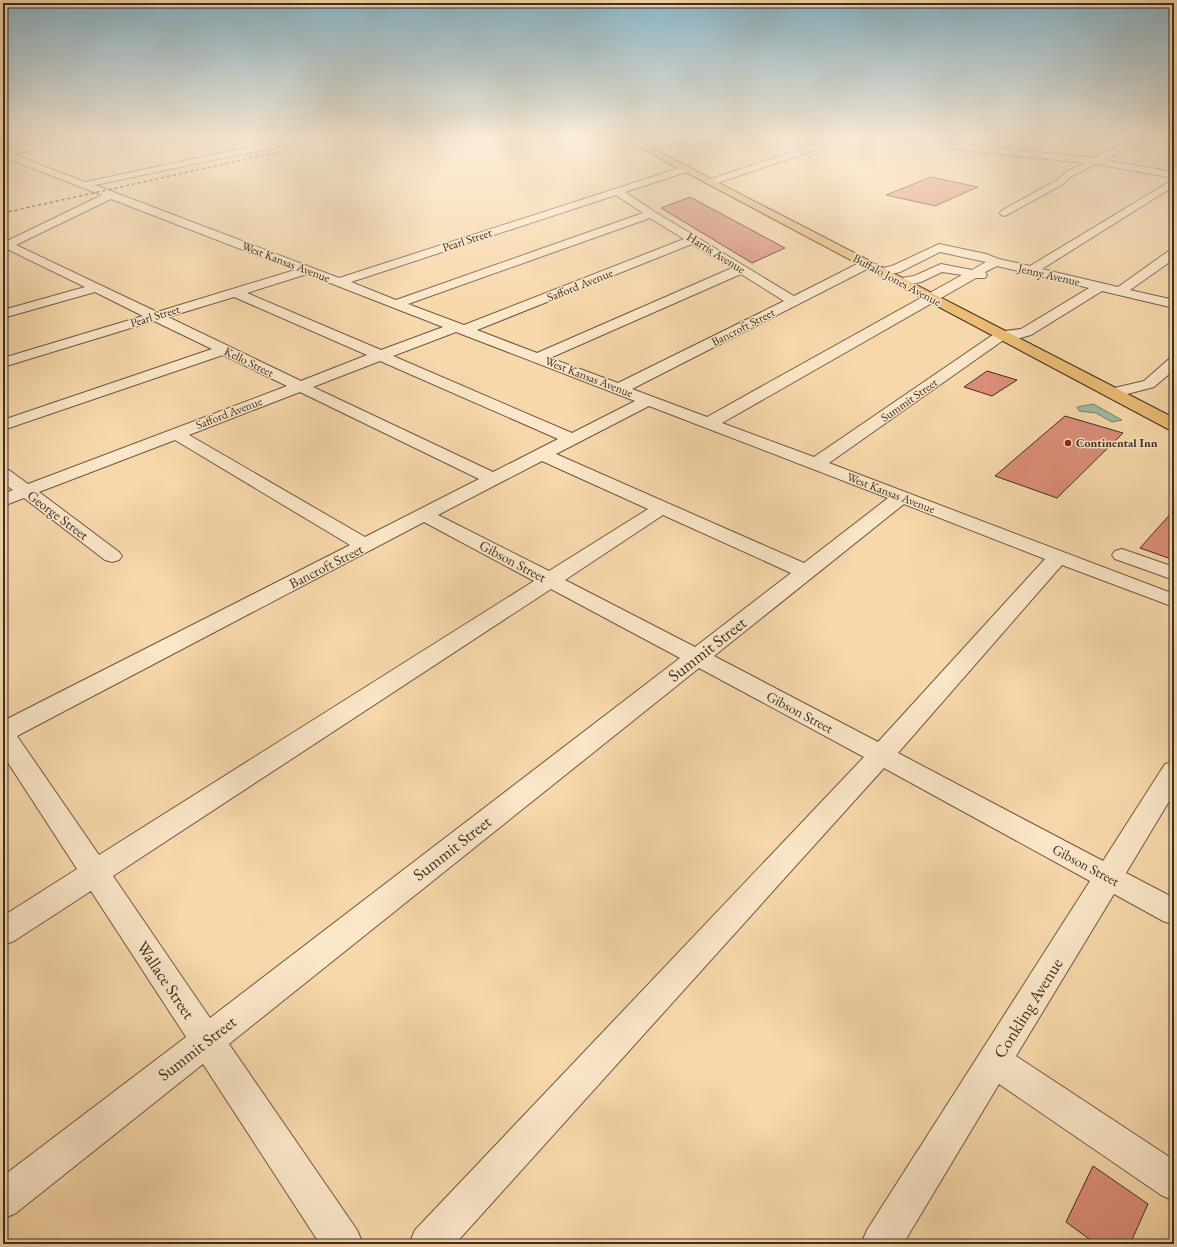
<svg xmlns="http://www.w3.org/2000/svg" width="1177" height="1247" font-family="'EB Garamond',serif">
	<style>
		.water { fill: #9ebba3; stroke: #778370 }
		.building { fill: #dd8e7a; stroke: #3c2e24 }
		.lines { fill: none; stroke-linecap: round; stroke-linejoin: round }
		.minor-casing { stroke: #6b5846; stroke-width: 2 }
		.major-casing { stroke: #3c2e24; stroke-width: 2 }
		.minor { fill: #fae6c8; fill-rule: evenodd }
		.major { fill: #ecbc75; fill-rule: evenodd }
		.rail { stroke: #3c2e24; stroke-width: 1.5; stroke-dasharray: 3 3; stroke-linecap: butt }
		.poi-dot { fill: #8f2418; stroke: #fae6c8; stroke-width: 1.5 }
		.labels { text-anchor: middle; stroke-width: 3; stroke-linejoin: round; paint-order: stroke }
		.far-street-label { font-size: 12px; fill: #3c2e24; stroke: #fae6c8 }
		.far-poi-label { font-size: 12px; font-weight: bold; fill: #3c2e24; stroke: #fae6c8; text-anchor: start }
		.street-label { font-size: 14px; fill: #3c2e24; stroke: #fae6c8 }
		.near-street-label { font-size: 17px; fill: #3c2e24; stroke: #fae6c8 }
	</style>
	<rect width="100%" height="100%" fill="#f7d8aa"/>
	<filter id="stains"><feTurbulence type="fractalNoise" baseFrequency=".005" numOctaves="4"/><feColorMatrix values="0 0 0 0 .2 0 0 0 0 .09 0 0 0 0 .02 0 0 0 .5 -.17"/></filter>
	<radialGradient id="worn" r=".72"><stop offset=".6" stop-color="#630" stop-opacity="0"/><stop offset="1" stop-color="#630" stop-opacity=".3"/></radialGradient>
	<!-- water -->
	<polygon class="water" points="1093,404 1122,420 1112,422 1096,413 1079,411 1077,407"/>
	<!-- building -->
	<g class="building">
		<polygon points="931,177 978,187 935,206 886,195"/>
		<polygon points="690,197 785,248 752,263 661,208"/>
		<polygon points="987,371 1017,380 992,396 964,387"/>
		<polygon points="1065,416 1123,433 1057,498 995,476"/>
		<polygon points="1174,510 1174,560 1140,548"/>
		<polygon points="1093,1166 1148,1204 1130,1244 1096,1244 1066,1222"/>
	</g>
	<g class="lines">
		<!-- minor casing -->
		<g class="minor-casing">
			<g id="minor">
				<path d="M87 135H103L99 138 12 154 85 182 307 135H322L318 138 95 185 339 278 686 166 689 167 691 169 689 171 625 192 655 212 794 296 863 261H871L873 264 871 267 632 389 707 417 962 275 942 272 921 282 900 286 896 285 894 282 896 279 914 276 941 264 972 270 986 262 940 252 900 272 882 276 878 275 876 272 878 269 892 266 939 244 986 254 999 259 1030 266 1174 179V186L1042 269 1118 287 1170 250 1174 249V259L1130 290 1174 300V308L1102 291 1031 335 1020 338 1005 339 829 463 1174 594V607L1062 565 898 753 1103 861 1165 764 1174 762V793L1126 873 1174 898V925L1163 921 1114 894 1016 1056 1174 1160V1201L1161 1195 999 1084 903 1244H861L867 1230 1090 881 884 768 455 1244H409L415 1230 864 757 699 668 229 1044 357 1230 363 1244H320L203 1064 16 1213 3 1219V1176L186 1037 91 891 14 941 3 945V916L77 869 3 755V721L350 545 175 440 39 492 119 552 122 556 119 560 112 562 105 560 24 498 3 506V494L13 490 3 483V469L9 470 28 484 287 386 223 355 3 430V420L212 349 154 321 3 367V358L143 316 95 292 3 318V310L85 287 7 249 3 251V243L102 195 3 157V150ZM616 195 643 213 396 300 351 282ZM111 199 295 270 157 312 16 245ZM650 218 684 239 464 325 408 304ZM692 244 732 268 537 353 477 330ZM997 266 1089 288 1021 329 997 332 814 457 722 423 976 278H985L987 275 985 272ZM307 274 443 327 381 350 247 293ZM741 274 784 301 618 383 550 358ZM234 297 367 355 301 381 168 317ZM456 332 635 401 572 433 393 356ZM380 361 558 439 493 472 313 387ZM300 392 479 479 365 537 189 435ZM649 406 888 498 804 563 556 454ZM542 461 648 509 549 571 438 515ZM904 504 1045 559 878 742 714 656ZM663 515 791 573 695 647 565 580ZM424 522 534 581 99 855 17 736ZM551 589 680 658 210 1018 113 876Z"/>
				<polygon points="843,135 855,135 854,137 714,184 708,184 706,182 708,180"/>
				<polygon points="883,135 901,135 954,143 1006,149 1038,135 1048,135 1047,137 1018,150 1094,158 1144,135 1154,135 1153,137 1105,160 1174,172 1174,178 1096,164 1072,176 1063,184 1005,216 1001,215 1000,213 1001,211 1057,180 1066,172 1085,163 954,149 887,138"/>
				<polygon points="1174,358 1174,370 1154,387 1112,398 1106,396 1104,393 1106,390 1144,381 1169,359"/>
				<polygon points="1122,549 1174,567 1174,580 1115,559 1112,555 1115,551"/>
			</g>
		</g>
		<!-- major casing -->
		<g class="major-casing">
			<polygon id="major" points="616,135 626,135 1174,418 1174,430 1168,429"/>
		</g>
		<!-- minor -->
		<use href="#minor" class="minor"/>
		<!-- major -->
		<use href="#major" class="major"/>
		<!-- rail -->
		<polyline class="rail" points="3,213 356,135"/>
	</g>
	<!-- sky -->
	<linearGradient id="sky" x2="0" y2="1"><stop stop-color="#8ab7cc"/><stop offset="0.44" stop-color="#fbedd9"/><stop offset="1" stop-color="#fbedd9" stop-opacity="0"/></linearGradient>
	<rect width="1177" height="309" fill="url(#sky)"/>
	<!-- markers -->
	<circle class="poi-dot" cx="1068" cy="443" r="4"/>
	<g class="labels">
		<!-- far-street labels -->
		<g class="far-street-label">
			<text transform="translate(467 240) rotate(-18)" y="4">Pearl Street</text>
			<text transform="translate(716 253) rotate(32)" y="4">Harris Avenue</text>
			<text transform="translate(286 262) rotate(21)" y="4">West Kansas Avenue</text>
			<text transform="translate(1049 275) rotate(13)" y="4">Jenny Avenue</text>
			<text transform="translate(897 280) rotate(28)" y="4">Buffalo Jones Avenue</text>
			<text transform="translate(580 285) rotate(-22)" y="4">Safford Avenue</text>
			<text transform="translate(155 316) rotate(-17)" y="4">Pearl Street</text>
			<text transform="translate(743 327) rotate(-27)" y="4">Bancroft Street</text>
			<text transform="translate(249 362) rotate(26)" y="4">Kello Street</text>
			<text transform="translate(589 377) rotate(21)" y="4">West Kansas Avenue</text>
			<text transform="translate(909 400) rotate(-35)" y="4">Summit Street</text>
			<text transform="translate(229 413) rotate(-21)" y="4">Safford Avenue</text>
			<text transform="translate(891 493) rotate(21)" y="4">West Kansas Avenue</text>
		</g>
		<!-- far-poi labels -->
		<g class="far-poi-label">
			<text x="1076" y="447">Continental Inn</text>
		</g>
		<!-- street labels -->
		<g class="street-label">
			<text transform="translate(58 515) rotate(37)" y="5">George Street</text>
			<text transform="translate(513 561) rotate(28)" y="5">Gibson Street</text>
			<text transform="translate(326 566) rotate(-27)" y="5">Bancroft Street</text>
			<text transform="translate(800 712) rotate(28)" y="5">Gibson Street</text>
			<text transform="translate(1086 865) rotate(28)" y="5">Gibson Street</text>
		</g>
		<!-- near-street labels -->
		<g class="near-street-label">
			<text transform="translate(707 649) rotate(-38)" y="6">Summit Street</text>
			<text transform="translate(452 848) rotate(-38)" y="6">Summit Street</text>
			<text transform="translate(166 980) rotate(56)" y="6">Wallace Street</text>
			<text transform="translate(1028 1008) rotate(-58)" y="6">Conkling Avenue</text>
			<text transform="translate(197 1048) rotate(-38)" y="6">Summit Street</text>
		</g>
	</g>
	<!-- margin -->
	<rect width="1177" height="1247" fill="none" stroke="#f7d8aa" stroke-width="16"/>
	<rect x="4" y="4" width="1169" height="1239" fill="none" stroke="#3c2e24" stroke-width="2"/>
	<rect x="8" y="8" width="1161" height="1231" fill="none" stroke="#3c2e24"/>
	<rect width="100%" height="100%" filter="url(#stains)"/>
	<rect width="100%" height="100%" fill="url(#worn)"/>
</svg>
